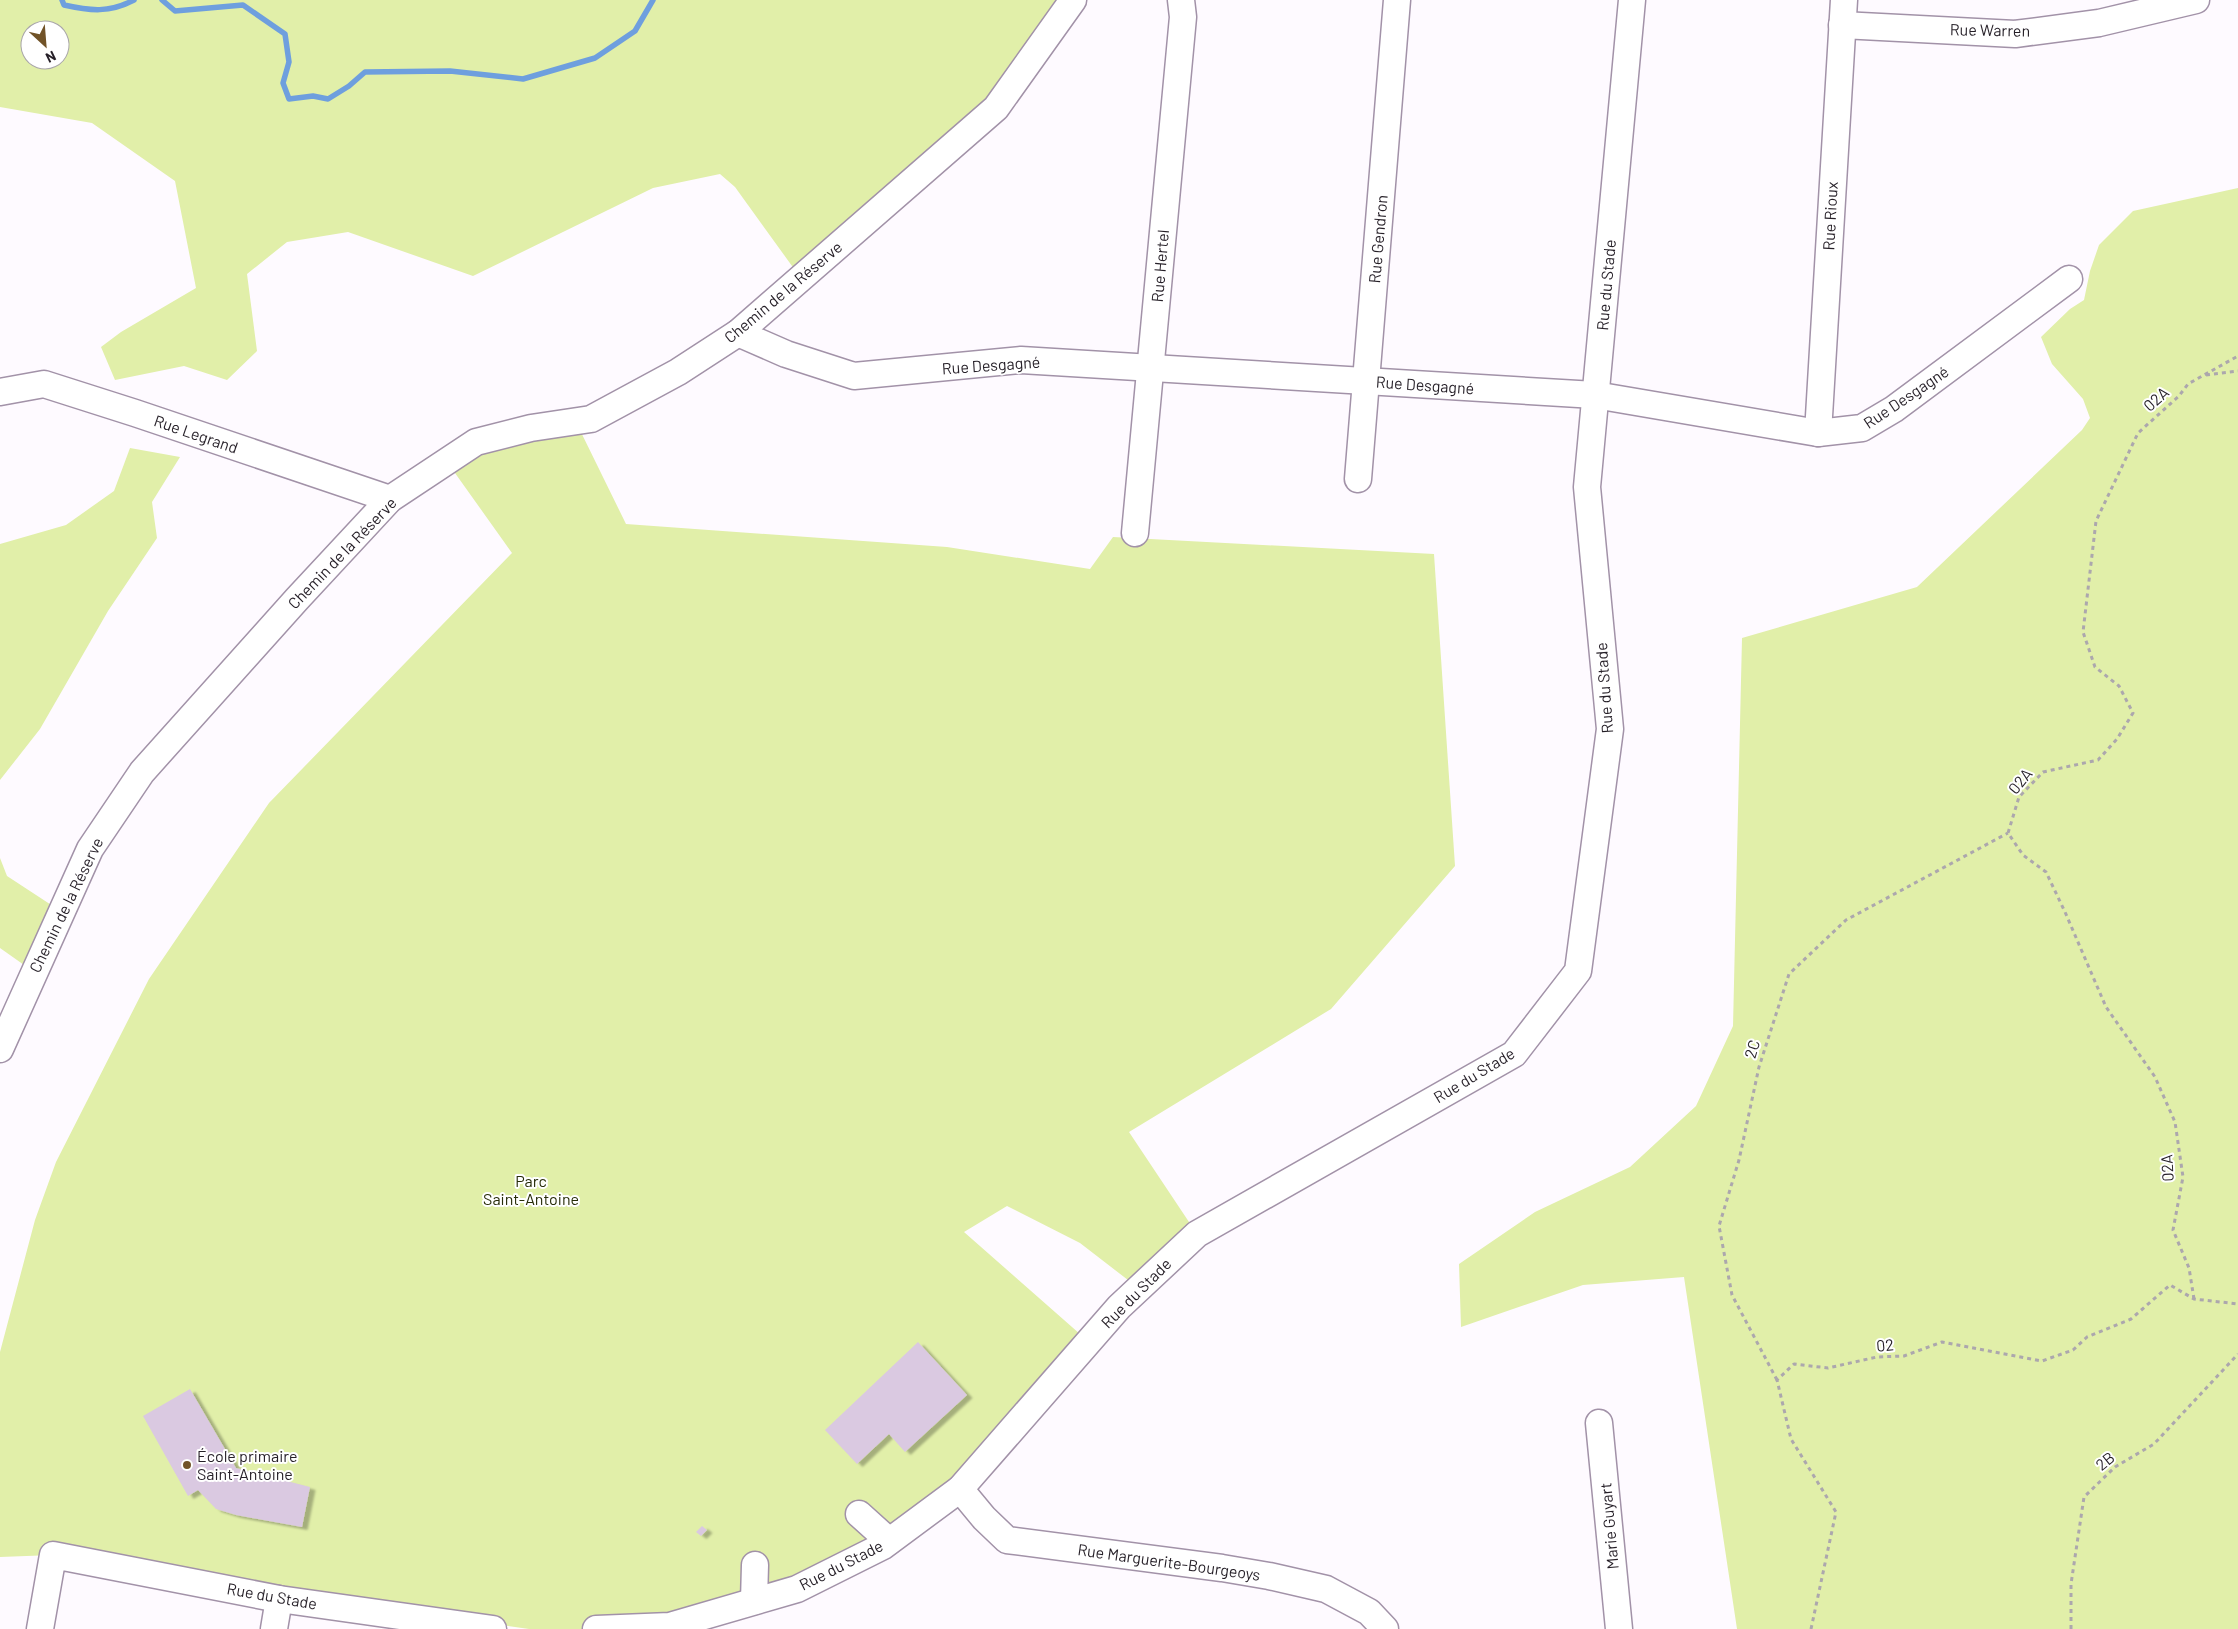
<svg xmlns="http://www.w3.org/2000/svg" width="2238" height="1629" font-family="Barlow,sans-serif">
	<style>
		.green { fill: #e1efa9; fill-rule: evenodd }
		.lines { fill: none; stroke-linecap: round; stroke-linejoin: round }
		.stream { stroke: #6e9fde; stroke-width: 5.5 }
		.building { fill: #dac9e1; filter: url(#shadow) }
		.minor-casing { stroke: #a292a8; stroke-width: 29 }
		.path { stroke: #aca7ad; stroke-width: 3; stroke-dasharray: 4 4; stroke-linecap: butt }
		.minor { stroke: #fff; stroke-width: 26 }
		.poi-dot { fill: #715328; stroke: #fff; stroke-width: 2 }
		.labels { text-anchor: middle; stroke-width: 4; stroke-linejoin: round; paint-order: stroke }
		.street-label { font-size: 16px; fill: #251f27; stroke: #fff }
		.park-label { font-size: 16px; fill: #282d09; stroke: #fff }
		.poi-label { font-size: 16px; fill: #251f27; stroke: #fff; text-anchor: start }
	</style>
	<defs>
		<filter id="shadow"><feDropShadow dx="5.5" dy="3" stdDeviation="1" flood-color="#0004"/></filter>
	</defs>
	<rect width="100%" height="100%" fill="#fefaff"/>
	<!-- green -->
	<g class="green">
		<path d="M0 0H1065L997 108 805 284 735 187 720 174 653 188 473 276 348 232 287 242 247 274 257 351 227 380 184 366 115 380 101 347 121 332 196 288 175 181 92 123 0 107ZM30 30H60V60H30Z"/>
		<polygon points="2238,188 2238,1629 1737,1629 1684,1277 1583,1285 1461,1327 1459,1264 1535,1212 1630,1167 1696,1106 1733,1026 1742,638 1917,587 2082,430 2090,418 2083,399 2052,364 2041,337 2070,309 2084,300 2090,271 2099,245 2133,211"/>
		<polygon points="575,420 626,524 947,547 1090,569 1113,537 1434,554 1455,866 1331,1009 1129,1132 1197,1234 1150,1297 1080,1243 1007,1206 964,1232 1097,1349 879,1555 667,1629 529,1629 277,1594 53,1555 0,1557 0,1352 35,1220 56,1162 149,979 269,803 512,553 445,459"/>
		<polygon points="130,448 180,457 152,502 157,538 108,611 40,729 0,780 0,544 66,525 114,491"/>
		<polygon points="0,858 7,876 62,912 34,972 0,948"/>
	</g>
	<g class="lines">
		<!-- stream -->
		<g class="stream">
			<path d="M62 0 64 5C91 11 109 13 134 0"/>
			<polyline points="162,0 175,11 243,5 285,34 289,62 283,83 289,99 313,96 328,99 349,86 365,72 450,71 523,79 595,58 635,31 653,0"/>
		</g>
	</g>
	<!-- building -->
	<g class="building">
		<polygon points="918,1342 967,1395 905,1452 889,1434 857,1464 825,1430"/>
		<polygon points="190,1389 236,1468 310,1487 302,1527 236,1515 216,1509 198,1490 188,1496 143,1416"/>
		<polygon points="702,1526 707,1530 701,1536 696,1532"/>
	</g>
	<g class="lines">
		<!-- minor casing -->
		<g class="minor-casing">
			<g id="minor">
				<polyline points="1842,25 2015,34 2099,23 2196,0"/>
				<polyline points="738,333 786,354 854,376 1021,360 1595,395 1818,433 1862,428 1894,409 2069,279"/>
				<polyline points="0,392 44,384 135,413 390,499"/>
				<polyline points="1818,433 1844,0"/>
				<polyline points="1358,479 1397,0"/>
				<polyline points="1135,533 1183,17 1181,0"/>
				<polyline points="0,1049 90,849 142,772 297,599 390,499 476,442 531,428 591,419 678,372 738,333 996,108 1073,0"/>
				<polyline points="1599,1423 1619,1629"/>
				<polyline points="960,1489 984,1518 1007,1540 1222,1568 1269,1576 1326,1589 1369,1612 1385,1629"/>
				<polyline points="859,1514 889,1541"/>
				<polyline points="754,1601 755,1565"/>
				<polyline points="40,1629 53,1555 279,1599 493,1629"/>
				<polyline points="274,1629 279,1599"/>
				<polyline points="596,1629 670,1626 797,1589 883,1546 960,1489 1119,1307 1197,1234 1514,1054 1578,971 1610,729 1587,487 1632,0"/>
			</g>
		</g>
		<!-- path -->
		<g class="path">
			<polyline points="2206,375 2238,371"/>
			<polyline points="2194,1299 2189,1268 2173,1230 2183,1177 2175,1122 2155,1077 2106,1007 2065,912 2046,872 2023,855 2008,833 2019,797 2043,772 2098,760 2117,739 2133,713 2119,686 2095,667 2083,632 2096,521 2138,433 2179,396 2188,384 2238,356"/>
			<polyline points="1777,1380 1732,1295 1719,1226 1739,1160 1759,1067 1789,974 1846,920 2008,833"/>
			<polyline points="1811,1629 1836,1512 1791,1439 1777,1380 1794,1364 1828,1368 1877,1357 1904,1356 1942,1342 2042,1361 2073,1350 2087,1337 2131,1319 2170,1285 2194,1299 2238,1304"/>
			<polyline points="2071,1629 2071,1584 2084,1497 2115,1467 2154,1444 2238,1354"/>
		</g>
		<!-- minor -->
		<use href="#minor" class="minor"/>
	</g>
	<!-- markers -->
	<circle class="poi-dot" cx="187" cy="1465" r="5"/>
	<g class="labels">
		<!-- street labels -->
		<g class="street-label">
			<text transform="translate(1990 30) rotate(1)" y="6">Rue Warren</text>
			<text transform="translate(1830 216) rotate(-87)" y="6">Rue Rioux</text>
			<text transform="translate(1378 239) rotate(-85)" y="6">Rue Gendron</text>
			<text transform="translate(1160 266) rotate(-85)" y="6">Rue Hertel</text>
			<text transform="translate(1606 285) rotate(-85)" y="6">Rue du Stade</text>
			<text transform="translate(783 292) rotate(-40)" y="6">Chemin de la Réserve</text>
			<text transform="translate(991 365) rotate(-4)" y="6">Rue Desgagné</text>
			<text transform="translate(1425 385) rotate(4)" y="6">Rue Desgagné</text>
			<text transform="translate(1906 397) rotate(-34)" y="6">Rue Desgagné</text>
			<text transform="translate(2156 399) rotate(-42)" y="6">02A</text>
			<text transform="translate(196 434) rotate(19)" y="6">Rue Legrand</text>
			<text transform="translate(342 553) rotate(-46)" y="6">Chemin de la Réserve</text>
			<text transform="translate(1604 688) rotate(-94)" y="6">Rue du Stade</text>
			<text transform="translate(2020 781) rotate(-51)" y="6">02A</text>
			<text transform="translate(66 905) rotate(-64)" y="6">Chemin de la Réserve</text>
			<text transform="translate(1752 1049) rotate(-73)" y="6">2C</text>
			<text transform="translate(1474 1075) rotate(-31)" y="6">Rue du Stade</text>
			<text transform="translate(2167 1168) rotate(-93)" y="6">02A</text>
			<text transform="translate(1136 1293) rotate(-45)" y="6">Rue du Stade</text>
			<text transform="translate(1885 1345) rotate(-5)" y="6">02</text>
			<text transform="translate(2105 1461) rotate(-39)" y="6">2B</text>
			<text transform="translate(1609 1526) rotate(-95)" y="6">Marie Guyart</text>
			<text transform="translate(1169 1562) rotate(8)" y="6">Rue Marguerite-Bourgeoys</text>
			<text transform="translate(841 1565) rotate(-27)" y="6">Rue du Stade</text>
			<text transform="translate(272 1596) rotate(10)" y="6">Rue du Stade</text>
		</g>
		<!-- park labels -->
		<g class="park-label">
			<text x="531" y="1187">Parc<tspan x="531" dy="18">Saint-Antoine</tspan></text>
		</g>
		<!-- poi labels -->
		<g class="poi-label">
			<text x="197" y="1462">École primaire<tspan x="197" dy="18">Saint-Antoine</tspan></text>
		</g>
	</g>
	<!-- north arrow -->
	<g transform="translate(45 45) rotate(154)"><circle r="24" fill="#ffffff" stroke="#a8a5a9"/>
	<path d="M0-4L9 19L0 12L-9 19Z" fill="#715328"/>
	<text y="-8" font-size="14" font-weight="bold" text-anchor="middle" fill="#251f27">N</text>
	</g>
</svg>
